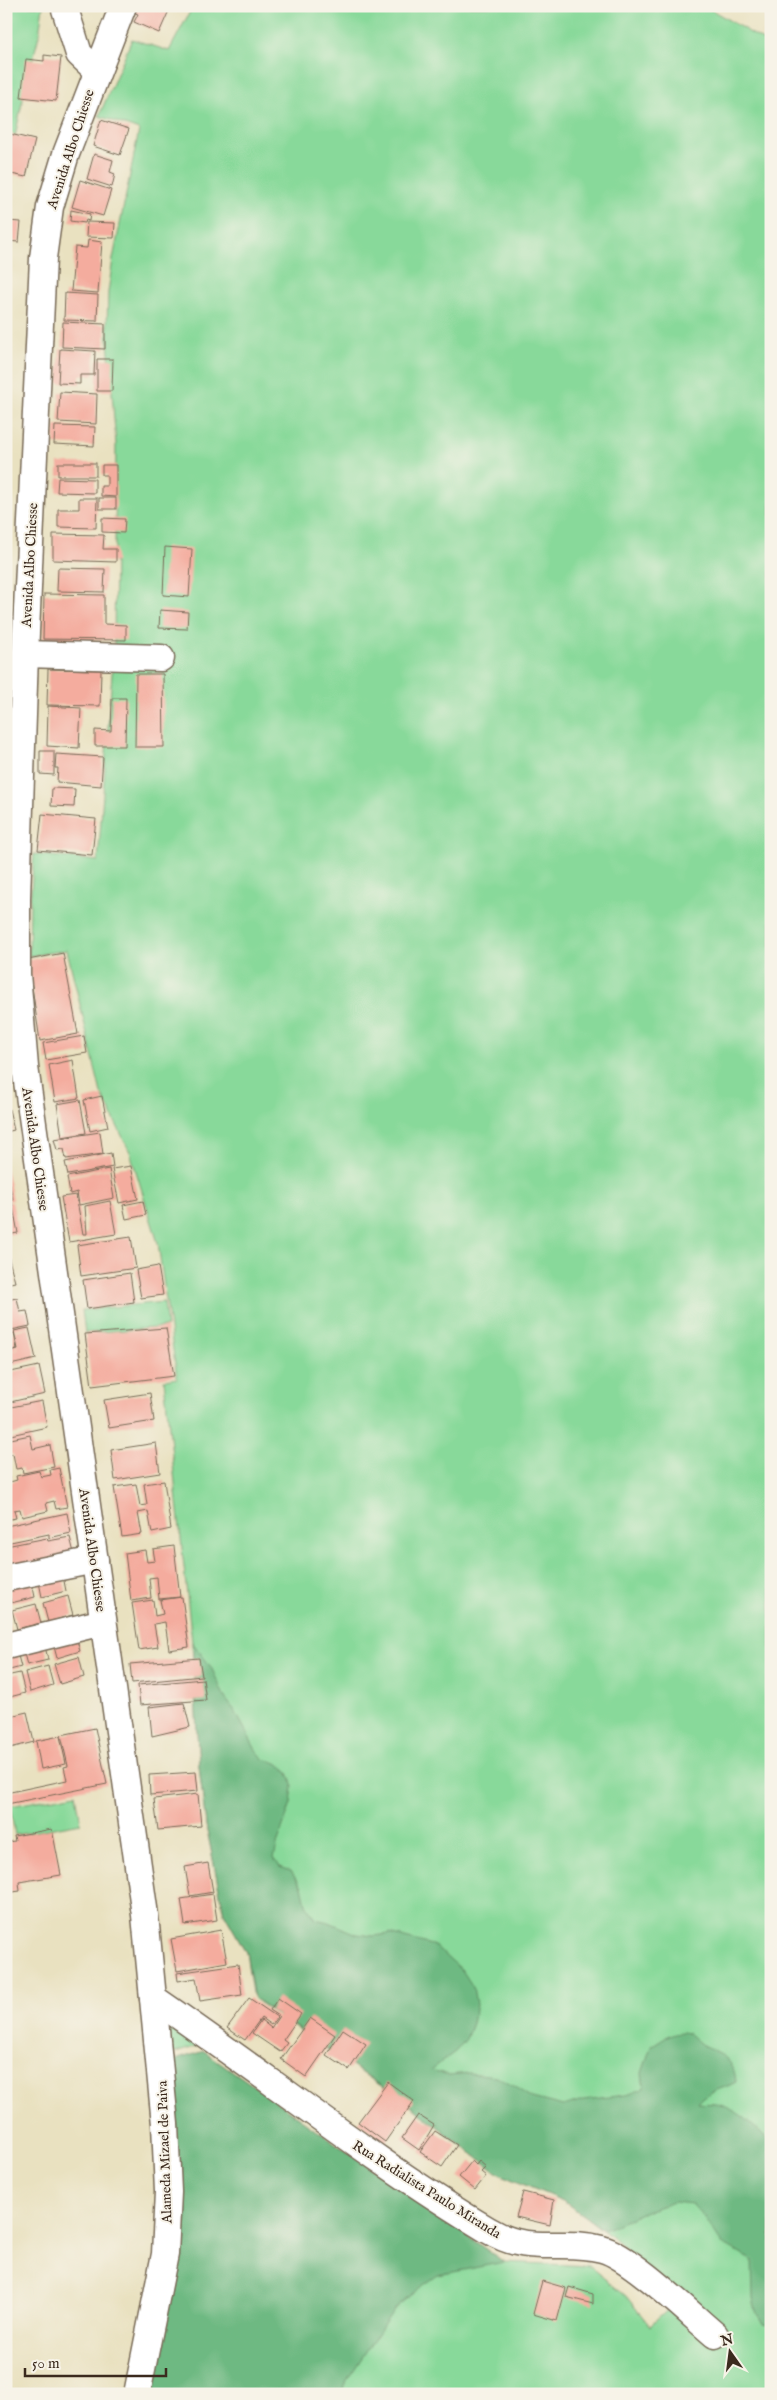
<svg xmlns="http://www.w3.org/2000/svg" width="777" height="2400" font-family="'IM FELL English',serif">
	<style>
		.green { fill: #88d99a; stroke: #62825c }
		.forest { fill: #6eb982; stroke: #547250 }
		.building { fill: #f4ac9e }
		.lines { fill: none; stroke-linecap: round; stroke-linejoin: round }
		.minor-casing { stroke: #786a57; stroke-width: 29 }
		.minor { stroke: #fff; stroke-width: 26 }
		.labels { text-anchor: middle; stroke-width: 4; stroke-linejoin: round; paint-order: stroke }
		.street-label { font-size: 14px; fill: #3b2a1e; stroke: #f7f3e8 }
	</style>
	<rect width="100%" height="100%" fill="#f7f3e8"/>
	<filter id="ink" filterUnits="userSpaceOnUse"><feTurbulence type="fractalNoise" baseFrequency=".02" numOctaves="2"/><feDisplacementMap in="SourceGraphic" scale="10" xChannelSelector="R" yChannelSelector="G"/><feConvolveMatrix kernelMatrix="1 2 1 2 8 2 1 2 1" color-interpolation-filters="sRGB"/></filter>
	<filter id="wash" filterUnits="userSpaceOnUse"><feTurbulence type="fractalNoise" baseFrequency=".0096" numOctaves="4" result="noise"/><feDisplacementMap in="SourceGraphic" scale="20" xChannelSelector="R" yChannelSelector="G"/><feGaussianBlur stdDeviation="1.12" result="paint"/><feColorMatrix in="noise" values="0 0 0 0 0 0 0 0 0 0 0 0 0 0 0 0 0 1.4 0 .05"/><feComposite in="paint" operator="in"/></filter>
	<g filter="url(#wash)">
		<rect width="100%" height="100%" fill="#e9e1c0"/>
		<!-- green -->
		<g class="green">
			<polygon points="6,6 43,6 39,35 22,103 6,180"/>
			<polygon points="193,6 705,6 771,45 771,2394 151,2394 171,2299 204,2051 504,2262 589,2266 626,2296 650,2326 673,2305 619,2243 582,2214 563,2201 499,2174 415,2109 258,2002 252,1993 246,1952 224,1913 206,1825 199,1766 192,1642 164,1380 177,1378 158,1243 130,1152 101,1093 67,950 29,956 30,903 34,854 98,861 114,647 116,445 107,327 108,292 113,259 139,130 99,116 132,39 169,51"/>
			<polygon points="164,1302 167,1327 85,1333 82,1310"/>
			<polygon points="76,1794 81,1823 15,1835 10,1806"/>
			<polygon points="165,2014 204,2044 169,2055"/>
		</g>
		<!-- forest -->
		<g class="forest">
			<path d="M192 1642 211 1667 225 1698 235 1711 256 1750 264 1759 277 1763 287 1771 293 1785 291 1804 278 1841 274 1858 280 1867 291 1871 302 1886 306 1904 315 1919 329 1922 357 1934 373 1936 390 1934 435 1946 462 1970 473 1987 476 2005 472 2023 466 2039 456 2051 431 2070 449 2075 469 2073 497 2076 532 2098 563 2106 583 2100 626 2095 644 2088 642 2073 651 2046C661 2040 674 2029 687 2033 692 2035 697 2042 703 2045 722 2055 734 2058 736 2082 720 2091 709 2089 698 2103 704 2104 709 2103 715 2104 737 2107 757 2128 771 2143V2325L763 2324 756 2311 753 2298 752 2260 722 2244 704 2217 692 2204 674 2202 646 2211 604 2230 563 2201 499 2174 415 2109 254 1998 246 1952 224 1913 206 1825 199 1766Z"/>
			<polygon points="204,2051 504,2262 438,2275 418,2289 395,2308 347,2380 342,2394 151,2394 174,2275 169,2062"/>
		</g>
		<g id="blocks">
			<!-- building -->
			<g class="building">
				<polygon points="130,6 171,6 159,33 134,22 138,14 128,10"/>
				<polygon points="44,55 61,57 56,101 21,97 26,59 44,61"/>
				<polygon points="101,120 129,129 120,155 93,146"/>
				<polygon points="10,134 35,140 26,177 6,173 6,152"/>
				<polygon points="94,154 113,160 110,172 115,174 112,187 87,179"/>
				<polygon points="80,180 111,190 103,216 72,207"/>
				<polygon points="71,210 90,214 89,221 86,220 85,223 70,221"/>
				<polygon points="6,221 21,222 19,242 6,241"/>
				<polygon points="87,222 115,223 114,238 86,237"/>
				<polygon points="88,240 102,242 98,293 71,291 75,247 87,248"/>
				<polygon points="65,293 98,295 97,321 64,320"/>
				<polygon points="63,322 105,324 105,349 62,347"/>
				<polygon points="60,349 95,351 94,375 80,375 80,384 58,383"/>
				<polygon points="97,359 113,359 112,391 97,391"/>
				<polygon points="60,392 97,394 96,424 58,422"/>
				<polygon points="6,397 9,398 8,422 6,422"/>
				<polygon points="55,426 95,427 94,446 54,444"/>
				<rect x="58" y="463" width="38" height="13"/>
				<polygon points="102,465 116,465 116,497 101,496 101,486 107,486 107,475 102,475"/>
				<polygon points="58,478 95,479 95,493 57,492"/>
				<polygon points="79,498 97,498 96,528 58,527 58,509 79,509"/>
				<rect x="99" y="498" width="17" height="11"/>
				<polygon points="102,518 125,519 124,533 102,532"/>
				<polygon points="53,534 104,535 103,549 116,549 116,562 53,560"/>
				<polygon points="165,547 192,549 189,597 163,595"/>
				<polygon points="58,568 105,569 104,592 57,591"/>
				<polygon points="44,594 104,595 104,624 126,625 126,640 43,639"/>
				<polygon points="160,610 188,612 187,629 159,628"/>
				<polygon points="48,669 101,670 100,706 47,705"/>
				<polygon points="136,674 163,674 164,747 135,747"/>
				<polygon points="112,698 126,698 125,746 95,746 95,730 111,731"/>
				<polygon points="48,706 81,708 79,748 47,746"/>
				<polygon points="40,751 54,751 54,775 40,774"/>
				<polygon points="56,754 103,757 101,786 57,782 58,768 55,768"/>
				<polygon points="52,788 75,789 74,807 51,806"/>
				<polygon points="42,814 96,819 92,855 38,850"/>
				<polygon points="63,953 78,1034 40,1041 28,960"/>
				<polygon points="84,1036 87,1053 46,1060 43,1043"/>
				<polygon points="73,1060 79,1098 55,1102 49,1065"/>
				<polygon points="102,1096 108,1127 90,1131 84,1100"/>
				<polygon points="6,1097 14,1130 6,1132"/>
				<polygon points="80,1100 86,1133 62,1137 57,1104"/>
				<polygon points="100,1132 103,1154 66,1159 64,1149 57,1150 54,1139"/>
				<polygon points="111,1153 113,1167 68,1175 65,1162"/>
				<polygon points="131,1166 138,1199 119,1203 112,1169"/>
				<polygon points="6,1168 13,1200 6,1201"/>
				<polygon points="109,1169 114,1198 79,1205 77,1192 70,1194 67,1177"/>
				<polygon points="76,1195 83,1234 87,1234 85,1206 110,1201 116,1234 69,1242 61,1197"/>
				<polygon points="143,1201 146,1215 126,1219 123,1205"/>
				<polygon points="12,1202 18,1233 6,1235 6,1203"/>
				<polygon points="131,1237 136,1268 81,1276 77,1245"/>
				<polygon points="6,1248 15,1282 6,1284"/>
				<polygon points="158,1266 163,1295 141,1298 136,1270"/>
				<polygon points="130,1273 134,1302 87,1309 83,1280"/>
				<polygon points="17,1298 20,1312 27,1311 30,1326 6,1331 6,1300"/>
				<polygon points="29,1328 36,1359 6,1366 6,1352 18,1349 14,1331"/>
				<polygon points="166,1328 174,1376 92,1386 85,1334"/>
				<polygon points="14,1333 17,1349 6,1351 6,1335"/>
				<polygon points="39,1366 45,1394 6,1403 6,1373"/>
				<polygon points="150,1393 154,1421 109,1428 104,1400"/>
				<polygon points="42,1401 47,1427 6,1436 6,1408"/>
				<polygon points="30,1435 33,1449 50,1445 54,1467 23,1473 22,1468 16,1469 13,1454 9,1455 6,1440"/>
				<polygon points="156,1443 160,1473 115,1480 111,1450"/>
				<polygon points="59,1468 67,1507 56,1509 54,1501 46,1503 48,1511 22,1517 20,1509 14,1510 16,1518 6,1520 6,1475 8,1475 10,1482 17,1480 16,1476 39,1471 41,1477 51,1475 50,1470"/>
				<polygon points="164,1481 171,1529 152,1533 148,1511 138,1513 142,1534 122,1537 114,1487 136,1484 140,1506 147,1505 144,1484"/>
				<polygon points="67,1513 71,1533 49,1538 49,1534 6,1543 6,1526"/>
				<polygon points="70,1537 75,1557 9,1571 6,1546 47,1538 48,1541"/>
				<polygon points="174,1546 180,1597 159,1599 157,1577 149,1578 151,1598 131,1601 125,1553 145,1550 147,1562 155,1561 153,1549"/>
				<polygon points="62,1571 66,1591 42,1597 38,1577"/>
				<polygon points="31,1578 35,1597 11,1603 7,1584"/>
				<polygon points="68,1596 73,1615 48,1622 43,1603"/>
				<polygon points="182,1597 189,1647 169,1650 165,1622 154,1624 158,1647 139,1650 132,1603 153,1600 155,1616 163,1614 160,1600"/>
				<polygon points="36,1604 41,1623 17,1629 12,1610"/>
				<polygon points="6,1614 11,1631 6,1632"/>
				<polygon points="75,1633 80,1651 57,1658 52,1639"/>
				<polygon points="44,1641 48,1660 27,1665 22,1646"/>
				<polygon points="16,1648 21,1667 6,1671 6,1650"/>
				<polygon points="79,1657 84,1677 60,1684 54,1664"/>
				<polygon points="199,1658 202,1676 132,1683 130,1664"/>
				<polygon points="48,1666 53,1685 30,1692 25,1672"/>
				<polygon points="20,1673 25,1693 6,1698 6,1676"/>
				<polygon points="203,1679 206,1700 140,1705 138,1685"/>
				<polygon points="184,1703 190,1727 152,1736 149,1707"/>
				<polygon points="27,1712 34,1742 6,1749 6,1717"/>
				<polygon points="95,1728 107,1784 7,1804 6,1793 67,1780 64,1767 68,1766 61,1735"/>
				<polygon points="60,1736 66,1764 41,1769 36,1741"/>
				<polygon points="196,1772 198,1791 150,1795 149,1775"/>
				<polygon points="198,1794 201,1826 158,1830 154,1799"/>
				<polygon points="52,1829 61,1875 19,1882 20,1891 6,1893 6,1842 15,1841 14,1836"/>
				<polygon points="208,1863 213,1892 190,1896 185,1867"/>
				<polygon points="213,1894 217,1920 185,1925 181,1899"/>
				<polygon points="221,1930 227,1962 177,1971 171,1939"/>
				<polygon points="238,1964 242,1995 200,2001 196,1978 178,1981 177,1973"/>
				<polygon points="249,1998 277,2017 271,2025 261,2018 245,2040 227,2028"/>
				<polygon points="278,1998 301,2014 283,2040 287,2043 280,2052 252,2033 261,2020 271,2028 279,2016 270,2010"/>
				<polygon points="310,2018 335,2035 306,2077 281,2059"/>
				<polygon points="343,2029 366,2044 349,2070 326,2055"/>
				<polygon points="388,2082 414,2101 385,2142 358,2122"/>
				<polygon points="418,2115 434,2125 419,2150 402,2138"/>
				<polygon points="435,2131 457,2145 442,2167 420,2152"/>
				<polygon points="472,2161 476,2165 479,2161 486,2167 481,2172 486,2176 475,2190 459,2177"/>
				<polygon points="523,2192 554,2200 550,2225 516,2217"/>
				<polygon points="542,2281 566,2288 557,2321 533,2314"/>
				<polygon points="569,2287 593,2294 593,2304 566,2297"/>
			</g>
		</g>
	</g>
	<g filter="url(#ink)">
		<use href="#blocks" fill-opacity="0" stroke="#786a57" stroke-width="1"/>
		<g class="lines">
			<!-- minor casing -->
			<g class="minor-casing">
				<g id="minor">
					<polyline points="64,6 79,54 96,70"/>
					<polyline points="123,6 66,154 50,207 43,258 25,654 17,898 17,974 25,1067 145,1915 165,2124 168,2192 165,2254 137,2394"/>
					<polyline points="25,654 161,658"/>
					<polyline points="6,1578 95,1560"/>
					<polyline points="6,1646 103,1622"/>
					<path d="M153 1998C266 2075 371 2160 488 2230 531 2256 559 2238 602 2249 630 2256 690 2314 715 2335"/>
				</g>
			</g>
			<!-- minor -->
			<use href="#minor" class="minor"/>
		</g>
	</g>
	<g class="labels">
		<!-- street labels -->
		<g class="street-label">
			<text transform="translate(70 149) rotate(-72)" y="5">Avenida Albo Chiesse</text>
			<text transform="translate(29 565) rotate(-87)" y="5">Avenida Albo Chiesse</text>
			<text transform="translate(36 1149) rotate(82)" y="5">Avenida Albo Chiesse</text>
			<text transform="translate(93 1550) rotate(82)" y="5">Avenida Albo Chiesse</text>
			<text transform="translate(164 2152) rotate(-92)" y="5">Alameda Mizael de Paiva</text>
			<text transform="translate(427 2189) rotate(32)" y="5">Rua Radialista Paulo Miranda</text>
		</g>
	</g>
	<!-- margin -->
	<rect width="777" height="2400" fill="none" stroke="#f7f3e8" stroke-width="25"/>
	<!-- north arrow -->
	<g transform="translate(730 2352) rotate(346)" stroke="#f7f3e8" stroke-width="4" paint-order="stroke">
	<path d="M0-4L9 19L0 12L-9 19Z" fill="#3b2a1e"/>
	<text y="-8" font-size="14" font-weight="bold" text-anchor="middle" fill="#3b2a1e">N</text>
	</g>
	<!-- scale -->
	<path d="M25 2368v8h141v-8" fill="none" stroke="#3b2a1e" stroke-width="2.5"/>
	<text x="32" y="2368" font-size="15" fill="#3b2a1e" stroke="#f7f3e8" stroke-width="4" paint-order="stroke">50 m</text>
</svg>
